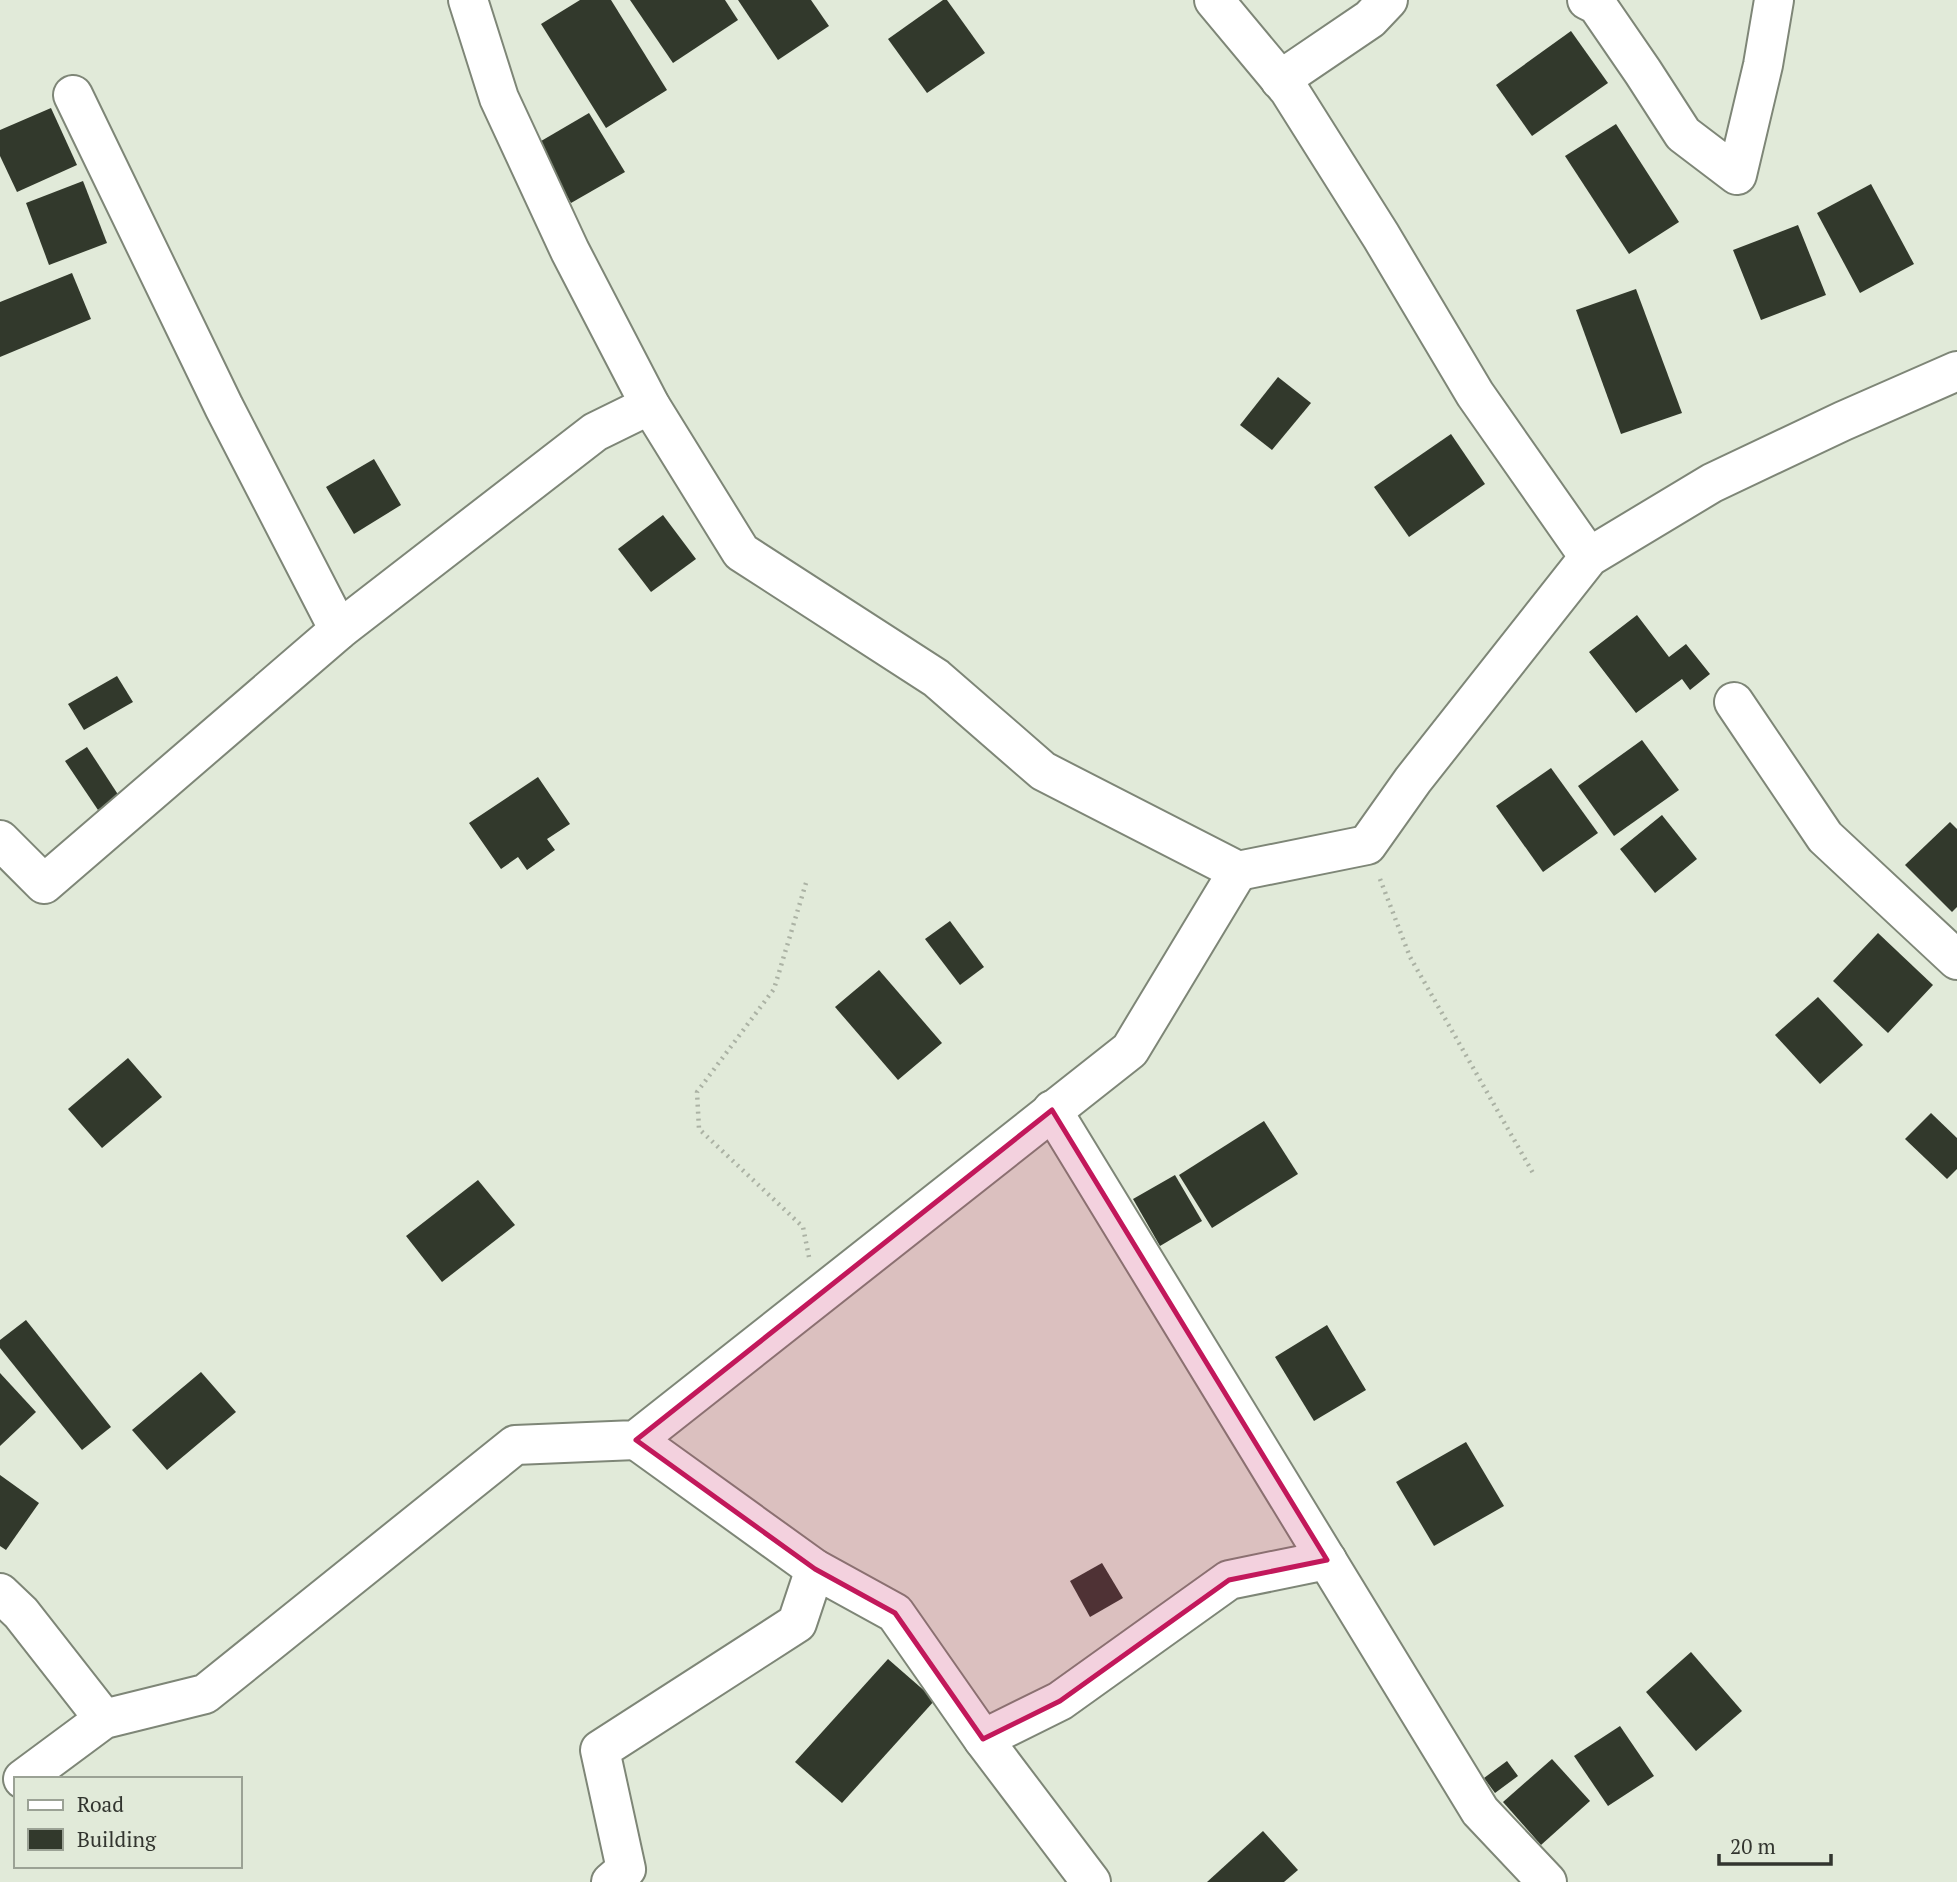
<svg xmlns="http://www.w3.org/2000/svg" width="1957" height="1882" font-family="'PT Serif',serif">
	<style>
		.building { fill: #32392c }
		.lines { fill: none; stroke-linecap: round; stroke-linejoin: round }
		.minor-casing { stroke: #7e8677; stroke-width: 42 }
		.path { stroke: #abb2a4; stroke-width: 4.5; stroke-dasharray: 2 5; stroke-linecap: butt }
		.minor { stroke: #fff; stroke-width: 38 }
		.marked { fill: #c2185b; fill-opacity: 0.2; stroke: #c2185b; stroke-width: 5; stroke-linejoin: round }
	</style>
	<rect width="100%" height="100%" fill="#e1ead9"/>
	<!-- building -->
	<g class="building">
		<polygon points="580,0 611,0 667,90 606,128 541,24"/>
		<polygon points="630,0 725,0 738,20 673,63"/>
		<polygon points="738,0 811,0 829,26 778,60"/>
		<polygon points="943,0 947,0 985,53 927,93 888,39"/>
		<polygon points="1571,31 1608,83 1532,136 1496,85"/>
		<polygon points="51,108 77,165 17,192 0,156 0,130"/>
		<polygon points="589,113 625,172 571,203 536,144"/>
		<polygon points="1616,124 1679,222 1629,254 1565,156"/>
		<polygon points="83,181 107,243 49,265 26,203"/>
		<polygon points="1871,184 1914,264 1860,293 1817,213"/>
		<polygon points="1798,225 1826,295 1761,320 1733,250"/>
		<polygon points="72,273 91,319 0,357 0,302"/>
		<polygon points="1636,289 1682,413 1621,434 1576,310"/>
		<polygon points="1278,377 1311,403 1272,450 1240,425"/>
		<polygon points="1451,434 1485,484 1409,537 1374,487"/>
		<polygon points="374,459 401,505 354,534 326,487"/>
		<polygon points="663,515 696,559 651,592 618,549"/>
		<polygon points="1637,615 1669,657 1686,644 1710,674 1690,690 1682,679 1636,713 1589,652"/>
		<polygon points="117,676 133,702 84,730 68,704"/>
		<polygon points="1642,740 1679,790 1614,836 1578,786"/>
		<polygon points="87,747 119,796 98,810 65,761"/>
		<polygon points="1551,768 1598,833 1543,872 1496,806"/>
		<polygon points="538,777 570,824 547,839 555,850 527,870 518,857 501,869 469,823"/>
		<polygon points="1662,815 1697,859 1655,893 1620,849"/>
		<polygon points="1950,822 1957,829 1957,907 1952,912 1905,865"/>
		<polygon points="950,921 984,967 960,985 925,939"/>
		<polygon points="1878,933 1933,985 1888,1033 1833,981"/>
		<polygon points="879,970 942,1043 898,1080 835,1007"/>
		<polygon points="1818,997 1863,1045 1820,1084 1775,1035"/>
		<polygon points="128,1058 162,1097 102,1148 68,1109"/>
		<polygon points="1931,1113 1957,1138 1957,1169 1947,1179 1905,1139"/>
		<polygon points="1264,1121 1298,1174 1212,1228 1179,1175"/>
		<polygon points="1175,1175 1202,1221 1160,1246 1133,1199"/>
		<polygon points="478,1180 515,1225 442,1282 406,1236"/>
		<polygon points="26,1320 111,1427 82,1450 0,1348 0,1340"/>
		<polygon points="1327,1325 1366,1390 1314,1421 1275,1357"/>
		<polygon points="201,1372 236,1412 167,1470 132,1430"/>
		<polygon points="0,1373 36,1412 0,1446"/>
		<polygon points="1466,1442 1504,1506 1434,1546 1396,1482"/>
		<polygon points="0,1475 39,1503 6,1550 0,1546"/>
		<polygon points="1102,1563 1123,1598 1090,1617 1070,1581"/>
		<polygon points="1691,1652 1742,1711 1696,1751 1646,1692"/>
		<polygon points="888,1659 935,1700 842,1803 795,1762"/>
		<polygon points="1620,1726 1654,1776 1608,1806 1574,1756"/>
		<polygon points="1552,1759 1590,1801 1541,1845 1503,1802"/>
		<polygon points="1507,1761 1518,1776 1495,1793 1484,1778"/>
		<polygon points="1263,1831 1298,1870 1284,1882 1207,1882"/>
	</g>
	<g class="lines">
		<!-- minor casing -->
		<g class="minor-casing">
			<g id="minor">
				<polyline points="468,0 499,98 570,251 650,405 741,552 936,678 1043,771 1238,871 1367,845 1413,780 1589,557 1712,483 1843,421 1957,371"/>
				<polyline points="1214,0 1289,90 1381,236 1475,394 1589,557"/>
				<polyline points="1587,0 1597,5 1643,72 1683,134 1737,175 1763,65 1774,0"/>
				<polyline points="1280,80 1370,19 1388,0"/>
				<polyline points="73,95 224,407 339,630"/>
				<polyline points="1734,702 1825,837 1957,960"/>
				<polyline points="0,840 44,884 339,630 595,432 650,405"/>
				<polyline points="1052,1110 1480,1811 1547,1882"/>
				<polyline points="636,1440 815,1569 895,1613 983,1739 1060,1701 1229,1580 1327,1560"/>
				<polyline points="0,1593 21,1613 104,1719"/>
				<polyline points="983,1739 1091,1882"/>
				<polyline points="23,1779 104,1719 205,1694 515,1445 636,1440 1130,1050 1238,871"/>
				<polyline points="611,1882 626,1869 600,1750 797,1623 815,1569"/>
			</g>
		</g>
		<!-- path -->
		<g class="path">
			<polyline points="1380,879 1410,957 1533,1173"/>
			<polyline points="806,883 774,989 697,1092 699,1129 803,1227 809,1257"/>
		</g>
		<!-- minor -->
		<use href="#minor" class="minor"/>
	</g>
	<!-- marked area -->
	<path class="marked" d="M1052 1110 1327 1560 1229 1580 1060 1701 983 1739 895 1613 815 1569 636 1440Z"/>
	<!-- legend -->
	<rect x="14" y="1777" width="228" height="91" fill="#e1ead9" stroke="#9ba295" stroke-width="2"/>
	<rect x="28" y="1800" width="35" height="10" fill="#ffffff" stroke="#9ba295" stroke-width="2"/>
	<text x="77" y="1812" font-size="21" fill="#32352f">Road</text>
	<rect x="28" y="1829" width="35" height="21" fill="#32392c" stroke="#9ba295" stroke-width="2"/>
	<text x="77" y="1847" font-size="21" fill="#32352f">Building</text>
	<!-- scale -->
	<path d="M1719 1854v10h112v-10" fill="none" stroke="#32352f" stroke-width="3.5"/>
	<text x="1730" y="1854" font-size="21" fill="#32352f" stroke="#e1ead9" stroke-width="5" paint-order="stroke">20 m</text>
</svg>
